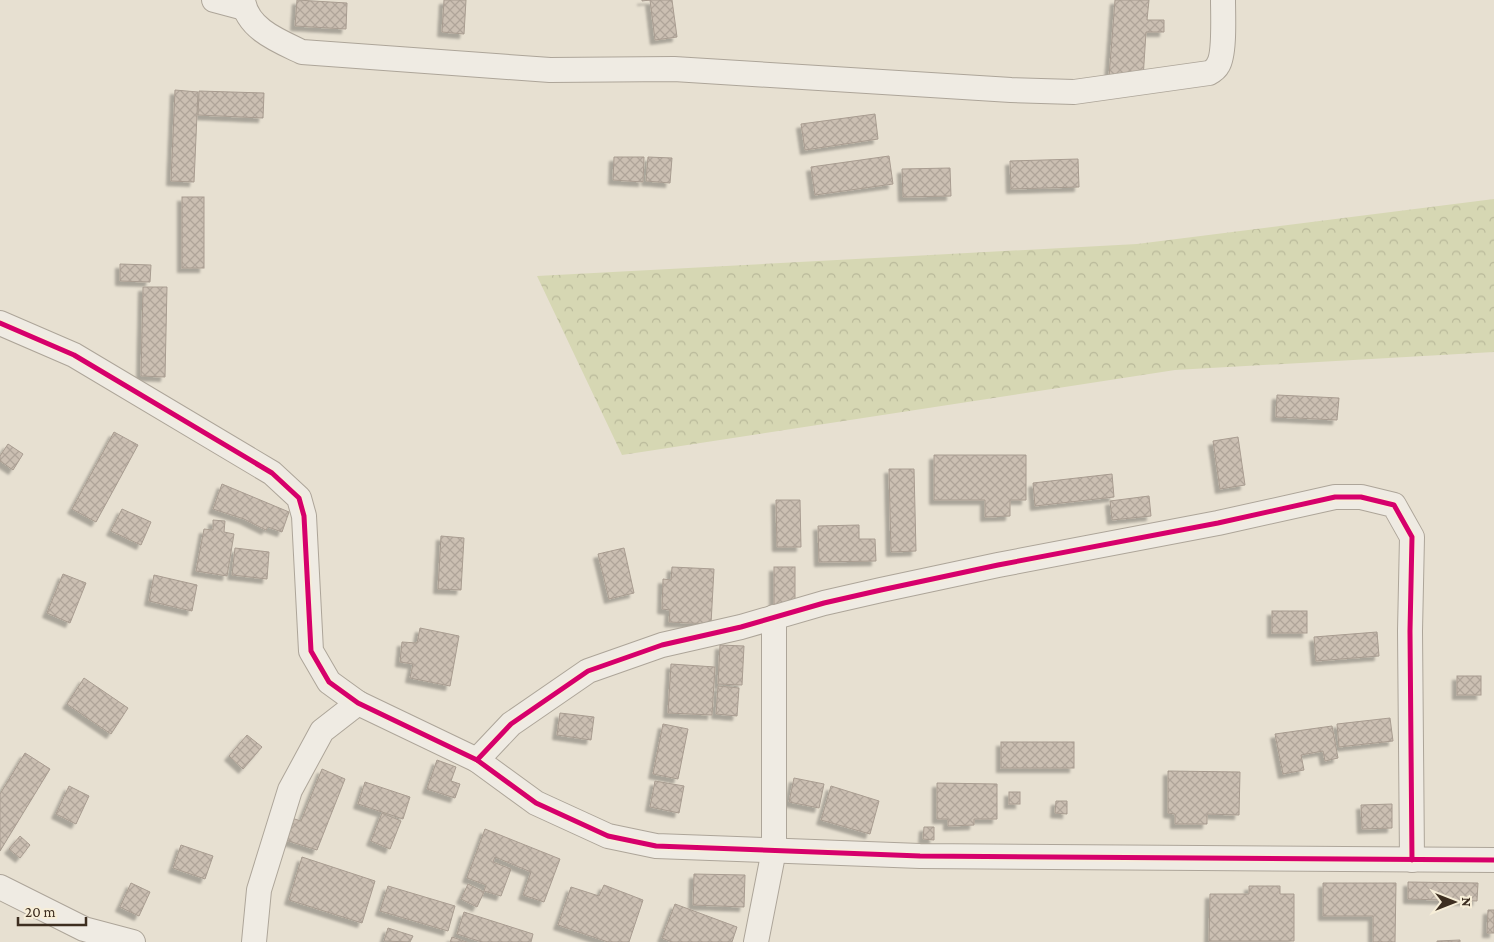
<svg xmlns="http://www.w3.org/2000/svg" width="1494" height="942" font-family="'Crimson Pro',serif">
	<style>
		.forest { fill: url(#forest-crowns) }
		.building { fill: url(#building-cross-hatch); stroke: #a89c90; filter: url(#shadow) }
		.lines { fill: none; stroke-linecap: round; stroke-linejoin: round }
		.minor-casing { stroke: #ada599; stroke-width: 26 }
		.minor { stroke: #efebe3; stroke-width: 24 }
		.cycleway-casing { stroke: #f7eed8; stroke-width: 8 }
		.cycleway { stroke: #d6006c; stroke-width: 5 }
	</style>
	<defs>
		<pattern id="forest-crowns" width="20" height="18" patternUnits="userSpaceOnUse" patternTransform="scale(1.25)"><rect width="20" height="18" fill="#d6d7b3"/><path d="M2 6a3 3 0 1 1 6 0M12 15a3 3 0 1 1 6 0" fill="none" stroke="#b9b99a"/></pattern>
		<pattern id="building-cross-hatch" width="8" height="8" patternUnits="userSpaceOnUse" patternTransform="scale(1.25)"><rect width="8" height="8" fill="#cbbfb2"/><path d="M0 0l8 8M0 8l8-8" fill="none" stroke="#afa499"/></pattern>
		<filter id="shadow"><feDropShadow dx="-4.5" dy="4.5" stdDeviation="1" flood-color="#0004"/></filter>
	</defs>
	<rect width="100%" height="100%" fill="#e7e0d1"/>
	<!-- forest -->
	<polygon class="forest" points="1494,199 1494,352 1175,370 622,455 537,276 1137,244"/>
	<!-- building -->
	<g class="building">
		<polygon points="297,0 347,3 346,29 295,26"/>
		<polygon points="444,0 466,0 464,34 442,32"/>
		<polygon points="642,0 672,0 677,37 655,40 650,0 642,1"/>
		<polygon points="1115,0 1149,0 1147,20 1164,20 1164,32 1146,32 1143,79 1109,77"/>
		<polygon points="175,90 198,92 194,182 171,181"/>
		<polygon points="199,91 264,93 263,118 198,115"/>
		<polygon points="875,114 878,139 805,150 801,124"/>
		<polygon points="889,156 893,184 815,195 811,167"/>
		<polygon points="614,157 644,157 643,182 613,180"/>
		<polygon points="648,157 672,158 670,183 646,181"/>
		<polygon points="1078,159 1079,187 1011,189 1010,161"/>
		<polygon points="950,168 951,196 903,197 902,169"/>
		<rect x="182" y="197" width="22" height="71"/>
		<polygon points="120,264 151,265 150,282 120,281"/>
		<polygon points="143,287 167,287 165,377 141,376"/>
		<polygon points="1277,395 1339,398 1337,420 1276,417"/>
		<polygon points="114,432 138,445 96,522 72,509"/>
		<polygon points="1238,437 1245,485 1220,489 1213,441"/>
		<polygon points="8,444 23,454 13,470 0,461 0,456"/>
		<polygon points="934,455 1026,455 1026,500 1010,500 1010,516 985,517 985,500 934,500"/>
		<polygon points="889,469 914,469 916,551 891,552"/>
		<polygon points="1112,474 1114,497 1035,506 1033,483"/>
		<polygon points="222,484 289,512 282,532 268,527 266,530 244,519 213,509"/>
		<polygon points="1149,496 1151,516 1112,520 1110,501"/>
		<polygon points="776,500 800,500 801,547 777,547"/>
		<polygon points="122,509 151,522 141,545 111,531"/>
		<polygon points="213,520 225,521 224,532 234,534 227,576 196,571 204,529 213,530"/>
		<polygon points="859,525 859,539 875,539 876,561 819,562 818,526"/>
		<polygon points="441,536 464,538 461,590 438,589"/>
		<polygon points="235,548 269,552 267,579 232,575"/>
		<polygon points="624,548 634,593 609,599 598,554"/>
		<polygon points="672,567 714,569 711,624 669,622 670,610 662,609 663,579 671,580"/>
		<rect x="774" y="567" width="21" height="44"/>
		<polygon points="63,574 86,583 70,623 47,613"/>
		<polygon points="154,575 197,585 192,611 149,601"/>
		<rect x="1272" y="611" width="35" height="22"/>
		<polygon points="420,628 459,636 450,686 410,678 413,664 400,662 402,642 417,643"/>
		<polygon points="1377,632 1379,656 1316,661 1314,637"/>
		<polygon points="720,645 744,646 742,685 718,684"/>
		<polygon points="671,664 715,667 712,715 668,713"/>
		<rect x="1457" y="676" width="24" height="19"/>
		<polygon points="84,678 128,708 111,734 67,704"/>
		<polygon points="718,686 739,688 737,716 716,714"/>
		<polygon points="560,713 594,717 591,740 557,735"/>
		<polygon points="1390,718 1393,741 1339,747 1337,724"/>
		<polygon points="663,724 688,729 678,779 653,774"/>
		<polygon points="1332,726 1338,758 1325,761 1323,751 1301,755 1304,770 1283,774 1275,734"/>
		<polygon points="247,735 262,747 243,769 229,756"/>
		<rect x="1001" y="742" width="73" height="26"/>
		<polygon points="25,753 50,769 0,851 0,794"/>
		<polygon points="437,760 456,767 451,781 460,784 455,798 427,789"/>
		<polygon points="322,769 345,779 317,850 279,838 285,816 301,821"/>
		<polygon points="1168,771 1240,772 1239,815 1207,814 1207,824 1175,824 1175,814 1168,813"/>
		<polygon points="794,778 824,784 819,808 789,802"/>
		<polygon points="655,781 684,786 679,813 650,807"/>
		<polygon points="365,782 410,797 403,819 358,804"/>
		<polygon points="937,783 997,784 997,819 974,819 974,825 948,826 948,819 937,819"/>
		<polygon points="69,786 89,796 76,824 56,814"/>
		<polygon points="831,786 879,801 870,834 821,820"/>
		<rect x="1009" y="792" width="11" height="12"/>
		<polygon points="1056,801 1067,801 1067,814 1055,813"/>
		<polygon points="1392,804 1392,828 1362,829 1361,805"/>
		<polygon points="382,813 401,821 390,849 371,841"/>
		<polygon points="924,827 934,827 934,840 923,839"/>
		<polygon points="485,829 560,859 544,902 523,895 531,872 495,857 493,862 511,869 501,896 484,891 486,885 467,878"/>
		<polygon points="20,836 30,845 20,858 9,849"/>
		<polygon points="181,845 213,856 205,879 173,868"/>
		<polygon points="302,857 375,881 362,923 289,900"/>
		<polygon points="694,874 745,875 744,907 693,905"/>
		<polygon points="1408,882 1478,883 1477,901 1408,899"/>
		<polygon points="131,883 150,892 139,916 120,907"/>
		<polygon points="1323,883 1396,883 1395,942 1373,942 1373,916 1323,916"/>
		<polygon points="468,884 484,892 477,907 461,899"/>
		<polygon points="604,885 643,900 629,942 608,942 558,925 571,887 599,896"/>
		<polygon points="388,886 455,906 448,931 380,911"/>
		<polygon points="1249,886 1280,886 1280,894 1294,894 1294,941 1209,941 1210,894 1249,894"/>
		<polygon points="675,904 737,927 732,942 672,942 662,938"/>
		<polygon points="1488,910 1494,910 1494,933 1487,933"/>
		<polygon points="464,912 533,934 531,942 482,942 457,934"/>
		<polygon points="388,928 413,936 410,942 384,941"/>
		<polygon points="452,937 467,942 450,942"/>
		<polygon points="1460,940 1460,942 1437,942 1437,941"/>
	</g>
	<g class="lines">
		<!-- minor casing -->
		<g class="minor-casing">
			<g id="minor">
				<polyline points="214,0 244,8"/>
				<path d="M243 0C247 29 279 41 302 52L550 70 674 69 1011 90 1074 92 1209 73C1213 71 1216 69 1218 65 1225 54 1223 14 1223 0"/>
				<polyline points="0,323 74,355 272,473 299,498 304,516 311,651 329,682 358,703 477,760 536,803 608,836 656,846 920,856 1494,860"/>
				<polyline points="477,760 511,724 588,671 662,645 741,627 824,603 881,590 998,565 1218,523 1335,497 1361,497 1394,505 1412,537 1410,631 1412,860"/>
				<polyline points="0,887 84,929 133,942"/>
				<polyline points="254,942 259,890 290,790 322,731 358,703"/>
				<polyline points="756,942 774,850 774,617"/>
			</g>
		</g>
		<!-- minor -->
		<use href="#minor" class="minor"/>
		<!-- cycleway casing -->
		<g class="cycleway-casing">
			<g id="cycleway">
				<polyline points="0,323 74,355 272,473 299,498 304,516 311,651 329,682 358,703 477,760 536,803 608,836 656,846 920,856 1494,860"/>
				<polyline points="477,760 511,724 588,671 662,645 741,627 824,603 881,590 998,565 1218,523 1335,497 1361,497 1394,505 1412,537 1410,631 1412,860"/>
			</g>
		</g>
		<!-- cycleway -->
		<use href="#cycleway" class="cycleway"/>
	</g>
	<!-- north arrow -->
	<g transform="translate(1454 902) rotate(90)" stroke="#f7eed8" stroke-width="4" paint-order="stroke">
	<path d="M0-4L9 19L0 12L-9 19Z" fill="#3d2e20"/>
	<text y="-8" font-size="14" font-weight="bold" text-anchor="middle" fill="#3d2e20">N</text>
	</g>
	<!-- scale -->
	<path d="M18 917v8h68v-8" fill="none" stroke="#3d2e20" stroke-width="2.5"/>
	<text x="25" y="917" font-size="15" fill="#3d2e20" stroke="#f7eed8" stroke-width="4" paint-order="stroke">20 m</text>
</svg>
